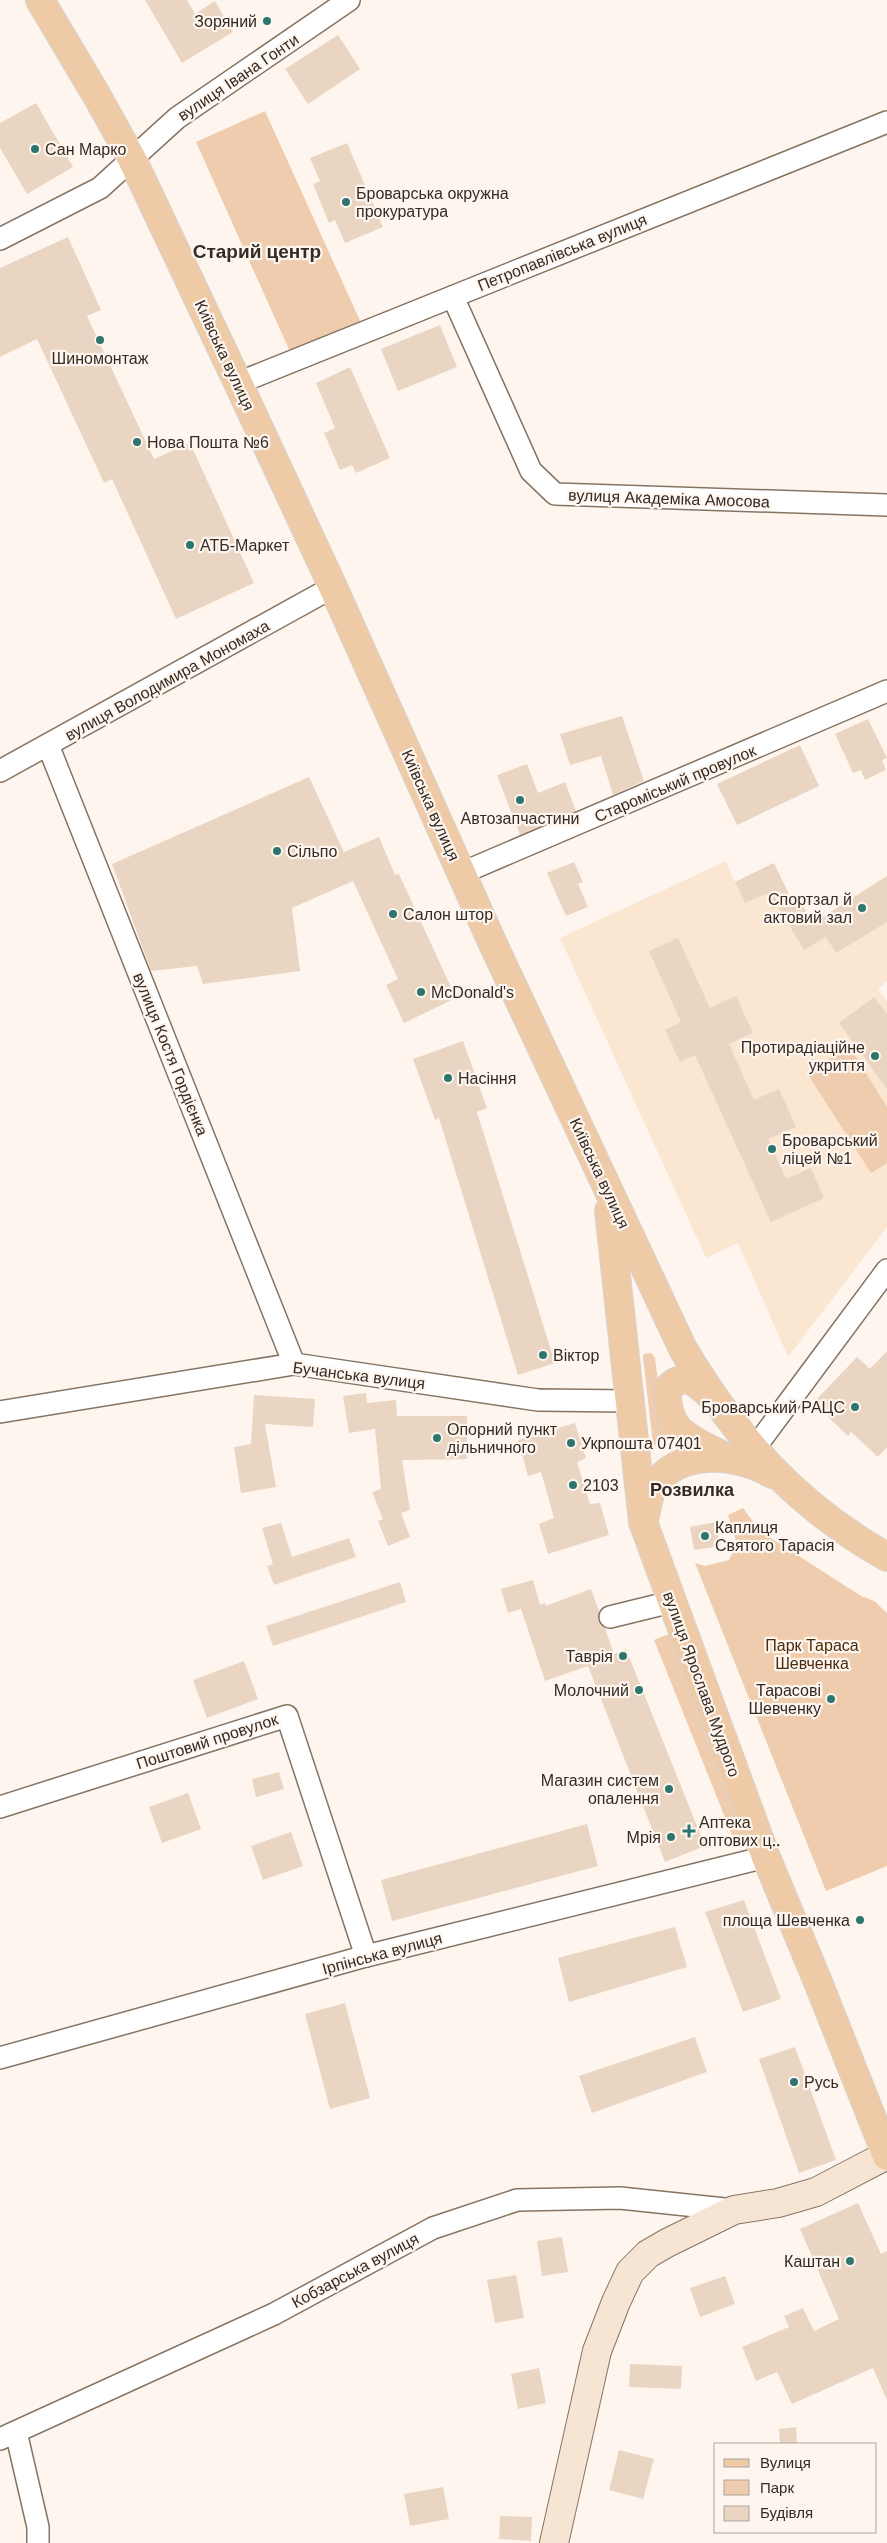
<svg xmlns="http://www.w3.org/2000/svg" width="887" height="2543" font-family="Helvetica,sans-serif">
	<style>
		.built { fill: #fbe6d2 }
		.green { fill: #eeccad }
		.building { fill: #ead5c3 }
		.lines { fill: none; stroke-linecap: round; stroke-linejoin: round }
		.street-casing { stroke: #867463; stroke-width: 24 }
		.secondary-casing { stroke: #867463; stroke-width: 30 }
		.primary-casing { stroke: #d6d5d3; stroke-width: 30 }
		.street { stroke: #fff; stroke-width: 21 }
		.secondary { stroke: #f6e5d3; stroke-width: 28 }
		.primary { stroke: #eecaa7; stroke-width: 28 }
		.poi-dot { fill: #2d756f; stroke: #fef6ee; stroke-width: 2 }
		.labels { text-anchor: middle; stroke-width: 4.5; stroke-linejoin: round; paint-order: stroke }
		.poi-label { font-size: 16px; fill: #332b24; stroke: #fef6ee; text-anchor: start }
		.street-label { font-size: 16px; fill: #332b24; stroke: #fef6ee }
		.park-label { font-size: 16px; fill: #492c0c; stroke: #fef6ee }
		.neighbourhood-label { font-size: 18px; font-weight: bold; fill: #332b24; stroke: #fef6ee }
		.quarter-label { font-size: 19px; font-weight: bold; fill: #332b24; stroke: #fef6ee }
	</style>
	<rect width="100%" height="100%" fill="#fef6ee"/>
	<!-- built -->
	<polygon class="built" points="726,861 735,882 774,863 794,905 801,902 812,924 887,876 887,981 878,989 887,1001 887,1227 788,1357 738,1243 706,1258 560,938"/>
	<!-- green -->
	<g class="green">
		<polygon points="265,111 361,323 291,354 196,142"/>
		<polygon points="849,1046 887,1107 887,1163 871,1173 807,1073"/>
		<polygon points="651,1353 655,1358 666,1444 661,1449 653,1444 643,1357 644,1354"/>
		<polygon points="743,1508 760,1531 861,1596 874,1601 887,1613 887,1866 826,1891 695,1563 705,1566 729,1560 737,1544 728,1515"/>
		<polygon points="669,1634 751,1843 734,1840 654,1640"/>
	</g>
	<!-- building -->
	<g class="building">
		<polygon points="145,0 187,0 195,14 215,1 233,32 182,63"/>
		<polygon points="338,35 360,69 308,104 285,69"/>
		<polygon points="36,103 73,167 27,194 0,148 0,123"/>
		<polygon points="347,143 383,227 345,243 335,220 329,223 313,184 320,181 310,158"/>
		<polygon points="68,237 101,310 87,316 154,459 190,443 254,583 176,619 112,479 104,483 37,339 0,357 0,268"/>
		<polygon points="440,325 457,367 398,391 381,349"/>
		<polygon points="350,367 390,458 356,473 352,465 340,470 324,433 335,428 316,383"/>
		<polygon points="622,716 644,781 613,795 601,756 570,765 560,734"/>
		<polygon points="868,719 887,758 882,760 886,770 865,780 861,770 853,773 835,734"/>
		<polygon points="800,745 819,786 737,825 717,784"/>
		<polygon points="527,764 538,793 565,782 576,811 520,835 497,775"/>
		<polygon points="309,777 344,852 379,837 395,875 399,874 456,998 404,1023 386,985 398,979 353,881 292,908 300,971 203,984 197,966 151,971 112,864"/>
		<polygon points="574,862 583,882 578,884 588,907 566,916 547,873"/>
		<polygon points="774,863 794,905 801,902 812,924 887,876 887,922 836,953 826,937 804,950 778,906 772,909 766,894 745,903 735,882"/>
		<polygon points="678,938 710,1008 736,996 753,1033 729,1044 754,1100 779,1089 796,1127 768,1139 786,1179 811,1168 824,1198 771,1222 695,1055 680,1062 665,1030 681,1022 649,951"/>
		<polygon points="874,997 887,1014 887,1089 839,1023"/>
		<polygon points="463,1041 487,1108 477,1112 555,1363 518,1375 439,1118 435,1120 413,1059"/>
		<polygon points="887,1351 887,1447 878,1457 851,1432 848,1436 828,1417 831,1414 816,1400 857,1357 870,1369"/>
		<polygon points="366,1393 367,1403 396,1400 397,1416 467,1416 467,1459 402,1460 410,1510 401,1513 410,1537 388,1546 378,1521 383,1519 372,1492 381,1489 375,1429 349,1433 343,1396"/>
		<polygon points="254,1395 315,1399 313,1427 265,1424 276,1487 241,1493 234,1447 251,1444"/>
		<polygon points="575,1423 586,1458 577,1462 590,1504 600,1503 609,1535 548,1554 539,1524 554,1518 541,1472 528,1476 518,1440"/>
		<polygon points="716,1522 720,1546 694,1550 690,1527"/>
		<polygon points="281,1523 292,1557 349,1538 356,1557 274,1585 267,1566 273,1564 262,1528"/>
		<polygon points="533,1580 540,1605 545,1603 546,1606 591,1589 599,1611 598,1620 605,1628 614,1654 626,1649 705,1846 665,1862 588,1666 545,1681 521,1609 508,1613 501,1589"/>
		<polygon points="400,1582 406,1602 273,1646 266,1626"/>
		<polygon points="244,1661 258,1699 207,1718 193,1680"/>
		<polygon points="279,1772 284,1789 256,1797 252,1779"/>
		<polygon points="188,1793 201,1829 162,1843 149,1807"/>
		<polygon points="587,1824 598,1866 392,1921 381,1880"/>
		<polygon points="291,1832 303,1866 263,1880 251,1846"/>
		<polygon points="744,1900 781,1999 743,2012 705,1912"/>
		<polygon points="675,1927 687,1967 569,2002 558,1958"/>
		<polygon points="345,2003 370,2098 330,2109 305,2014"/>
		<polygon points="695,2037 707,2072 592,2113 579,2076"/>
		<polygon points="795,2047 836,2160 799,2173 759,2059"/>
		<polygon points="858,2203 881,2254 887,2251 887,2400 873,2368 792,2404 777,2372 756,2381 742,2347 789,2327 784,2316 803,2308 814,2331 839,2319 800,2229"/>
		<polygon points="562,2237 568,2272 542,2276 537,2241"/>
		<polygon points="516,2275 524,2318 495,2323 487,2280"/>
		<polygon points="725,2276 735,2304 700,2317 690,2288"/>
		<polygon points="630,2364 682,2366 681,2389 629,2387"/>
		<polygon points="539,2368 546,2403 518,2409 511,2374"/>
		<polygon points="796,2427 797,2444 780,2444 779,2429"/>
		<polygon points="619,2450 654,2459 643,2499 609,2490"/>
		<polygon points="443,2487 449,2519 410,2526 404,2494"/>
		<polygon points="500,2516 532,2517 531,2541 499,2539"/>
	</g>
	<g class="lines">
		<!-- street casing -->
		<g class="street-casing">
			<g id="street">
				<polyline points="0,239 100,188 177,118 349,0"/>
				<polyline points="453,297 531,471 555,494 887,505"/>
				<polyline points="238,383 887,122"/>
				<polyline points="48,745 294,1364"/>
				<polyline points="0,771 333,587"/>
				<polyline points="462,873 887,691"/>
				<polyline points="0,1412 294,1364 538,1400 630,1401"/>
				<polyline points="754,1449 887,1270"/>
				<polyline points="610,1617 671,1602"/>
				<polyline points="0,1807 287,1716 366,1956"/>
				<polyline points="0,2058 366,1956 766,1857"/>
				<polyline points="16,2432 38,2527 38,2543"/>
				<polyline points="0,2439 274,2314 433,2228 517,2200 620,2198 734,2210"/>
			</g>
		</g>
		<!-- secondary casing -->
		<g class="secondary-casing">
			<polyline id="secondary" points="554,2543 597,2351 616,2302 630,2272 648,2254 667,2243 734,2210 778,2203 816,2192 887,2155"/>
		</g>
		<!-- primary casing -->
		<g class="primary-casing">
			<g id="primary">
				<path d="M40 0 97 96 132 159 238 383 333 587 493 944 683 1349C737 1439 795 1505 887 1557"/>
				<polyline points="609,1211 643,1522 766,1857 818,1982 887,2156"/>
				<path d="M710 1395C694 1381 685 1371 667 1389 665 1434 692 1439 727 1458"/>
				<path d="M645 1516C647 1508 648 1497 652 1490 675 1447 737 1453 772 1474"/>
			</g>
		</g>
		<!-- street -->
		<use href="#street" class="street"/>
		<!-- secondary -->
		<use href="#secondary" class="secondary"/>
		<!-- primary -->
		<use href="#primary" class="primary"/>
	</g>
	<!-- markers -->
	<g class="poi-dot">
		<circle cx="267" cy="21" r="5"/>
		<circle cx="35" cy="149" r="5"/>
		<circle cx="346" cy="202" r="5"/>
		<circle cx="100" cy="340" r="5"/>
		<circle cx="137" cy="442" r="5"/>
		<circle cx="190" cy="545" r="5"/>
		<circle cx="520" cy="800" r="5"/>
		<circle cx="277" cy="851" r="5"/>
		<circle cx="862" cy="908" r="5"/>
		<circle cx="393" cy="914" r="5"/>
		<circle cx="421" cy="992" r="5"/>
		<circle cx="875" cy="1056" r="5"/>
		<circle cx="448" cy="1078" r="5"/>
		<circle cx="772" cy="1149" r="5"/>
		<circle cx="543" cy="1355" r="5"/>
		<circle cx="855" cy="1407" r="5"/>
		<circle cx="437" cy="1438" r="5"/>
		<circle cx="571" cy="1443" r="5"/>
		<circle cx="573" cy="1485" r="5"/>
		<circle cx="705" cy="1536" r="5"/>
		<circle cx="623" cy="1656" r="5"/>
		<circle cx="639" cy="1690" r="5"/>
		<circle cx="831" cy="1699" r="5"/>
		<circle cx="669" cy="1789" r="5"/>
		<path d="M686.5 1823.5h5v5h5v5h-5v5h-5v-5h-5v-5h5z"/>
		<circle cx="671" cy="1837" r="5"/>
		<circle cx="860" cy="1920" r="5"/>
		<circle cx="794" cy="2082" r="5"/>
		<circle cx="850" cy="2261" r="5"/>
	</g>
	<g class="labels">
		<!-- poi labels -->
		<g class="poi-label">
			<text x="257" y="27" text-anchor="end">Зоряний</text>
			<text x="45" y="155">Сан Марко</text>
			<text x="356" y="199">Броварська окружна<tspan x="356" dy="18">прокуратура</tspan></text>
			<text x="100" y="364" text-anchor="middle">Шиномонтаж</text>
			<text x="147" y="448">Нова Пошта №6</text>
			<text x="200" y="551">АТБ-Маркет</text>
			<text x="520" y="824" text-anchor="middle">Автозапчастини</text>
			<text x="287" y="857">Сільпо</text>
			<text x="852" y="905" text-anchor="end">Спортзал й<tspan x="852" dy="18">актовий зал</tspan></text>
			<text x="403" y="920">Салон штор</text>
			<text x="431" y="998">McDonald's</text>
			<text x="865" y="1053" text-anchor="end">Протирадіаційне<tspan x="865" dy="18">укриття</tspan></text>
			<text x="458" y="1084">Насіння</text>
			<text x="782" y="1146">Броварський<tspan x="782" dy="18">ліцей №1</tspan></text>
			<text x="553" y="1361">Віктор</text>
			<text x="845" y="1413" text-anchor="end">Броварський РАЦС</text>
			<text x="447" y="1435">Опорний пункт<tspan x="447" dy="18">дільничного</tspan></text>
			<text x="581" y="1449">Укрпошта 07401</text>
			<text x="583" y="1491">2103</text>
			<text x="715" y="1533">Каплиця<tspan x="715" dy="18">Святого Тарасія</tspan></text>
			<text x="613" y="1662" text-anchor="end">Таврія</text>
			<text x="629" y="1696" text-anchor="end">Молочний</text>
			<text x="821" y="1696" text-anchor="end">Тарасові<tspan x="821" dy="18">Шевченку</tspan></text>
			<text x="659" y="1786" text-anchor="end">Магазин систем<tspan x="659" dy="18">опалення</tspan></text>
			<text x="699" y="1828">Аптека<tspan x="699" dy="18">оптових ц‥</tspan></text>
			<text x="661" y="1843" text-anchor="end">Мрія</text>
			<text x="850" y="1926" text-anchor="end">площа Шевченка</text>
			<text x="804" y="2088">Русь</text>
			<text x="840" y="2267" text-anchor="end">Каштан</text>
		</g>
		<!-- street labels -->
		<g class="street-label">
			<text transform="translate(238 77) rotate(-34)" y="6">вулиця Івана Гонти</text>
			<text transform="translate(562 252) rotate(-22)" y="6">Петропавлівська вулиця</text>
			<text transform="translate(225 355) rotate(65)" y="6">Київська вулиця</text>
			<text transform="translate(669 498) rotate(2)" y="6">вулиця Академіка Амосова</text>
			<text transform="translate(167 680) rotate(-29)" y="6">вулиця Володимира Мономаха</text>
			<text transform="translate(675 783) rotate(-23)" y="6">Староміський провулок</text>
			<text transform="translate(431 805) rotate(66)" y="6">Київська вулиця</text>
			<text transform="translate(171 1054) rotate(68)" y="6">вулиця Костя Гордієнка</text>
			<text transform="translate(600 1173) rotate(65)" y="6">Київська вулиця</text>
			<text transform="translate(359 1375) rotate(7)" y="6">Бучанська вулиця</text>
			<text transform="translate(702 1684) rotate(70)" y="6">вулиця Ярослава Мудрого</text>
			<text transform="translate(207 1741) rotate(-18)" y="6">Поштовий провулок</text>
			<text transform="translate(382 1953) rotate(-15)" y="6">Ірпінська вулиця</text>
			<text transform="translate(355 2270) rotate(-28)" y="6">Кобзарська вулиця</text>
		</g>
		<!-- park labels -->
		<g class="park-label">
			<text x="812" y="1651">Парк Тараса<tspan x="812" dy="18">Шевченка</tspan></text>
		</g>
		<!-- neighbourhood labels -->
		<g class="neighbourhood-label">
			<text x="692" y="1496">Розвилка</text>
		</g>
		<!-- quarter labels -->
		<g class="quarter-label">
			<text x="257" y="258">Старий центр</text>
		</g>
	</g>
	<!-- legend -->
	<rect x="714" y="2443" width="162" height="90" fill="#fef6ee" stroke="#ada59d"/>
	<rect x="724" y="2459" width="25" height="8" fill="#eecaa7" stroke="#ada59d"/>
	<text x="760" y="2468" font-size="15" fill="#332b24">Вулиця</text>
	<rect x="724" y="2480" width="25" height="15" fill="#eeccad" stroke="#ada59d"/>
	<text x="760" y="2493" font-size="15" fill="#332b24">Парк</text>
	<rect x="724" y="2506" width="25" height="15" fill="#ead5c3" stroke="#ada59d"/>
	<text x="760" y="2518" font-size="15" fill="#332b24">Будівля</text>
</svg>
